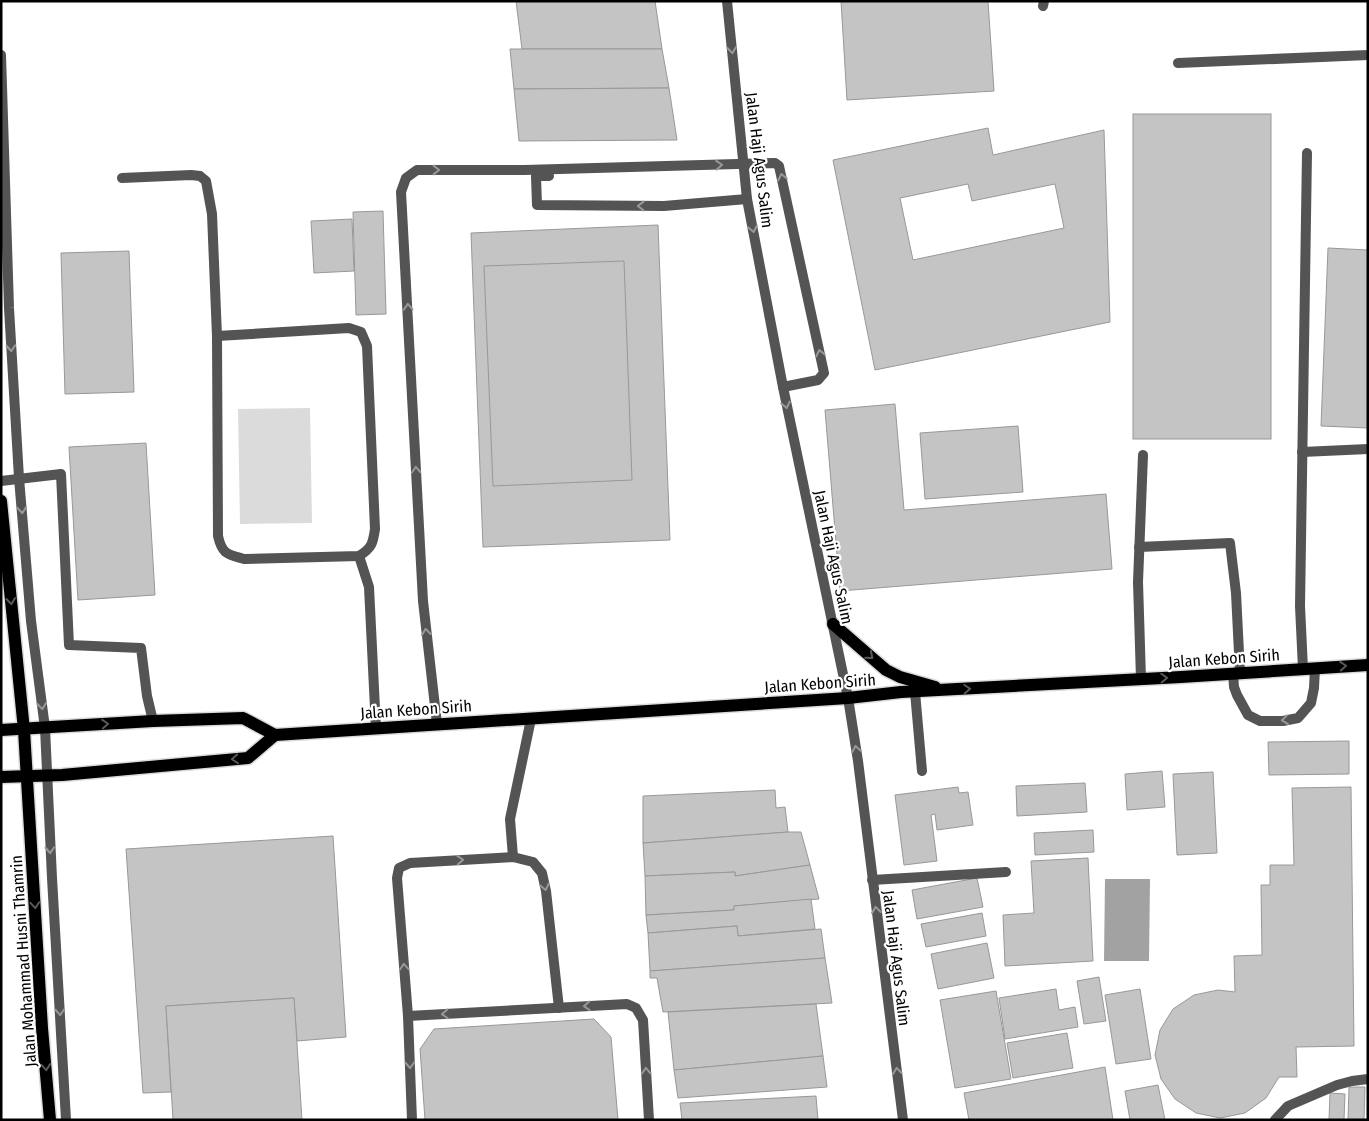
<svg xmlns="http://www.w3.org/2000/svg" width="1369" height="1121" font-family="'Fira Sans Condensed',sans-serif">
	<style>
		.green { fill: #dbdbdb }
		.water { fill: #a2a2a2 }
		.building { fill: #c4c4c4; stroke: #989898; fill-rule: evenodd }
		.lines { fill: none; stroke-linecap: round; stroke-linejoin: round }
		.primary-casing { stroke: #dbdbdb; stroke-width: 15 }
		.service { stroke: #545454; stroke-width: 10 }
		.minor { stroke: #545454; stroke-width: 10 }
		.tertiary { stroke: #545454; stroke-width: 10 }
		.primary { stroke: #000; stroke-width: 12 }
		.oneway { stroke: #989898 }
		.oneway2 { stroke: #595959 }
		.labels { text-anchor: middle; stroke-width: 4.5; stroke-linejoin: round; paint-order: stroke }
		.street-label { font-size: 16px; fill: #000; stroke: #fff }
	</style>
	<rect width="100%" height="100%" fill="#fff"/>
	<!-- green -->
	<polygon class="green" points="310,408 312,523 240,524 238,409"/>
	<!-- water -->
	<polygon class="water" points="1105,879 1150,879 1149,961 1104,961"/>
	<!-- building -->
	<g class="building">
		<polygon points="516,1 655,1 662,49 522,49"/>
		<polygon points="841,1 988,1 994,91 847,100"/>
		<polygon points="510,49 662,49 669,88 514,89"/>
		<polygon points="669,88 677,140 519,141 514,89"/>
		<rect x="1133" y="114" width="138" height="325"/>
		<path d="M988 128 993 155 1104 130 1110 322 875 370 833 160ZM968 184 972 201 1055 184 1064 228 913 260 900 198Z"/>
		<polygon points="383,211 386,314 356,315 353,212"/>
		<polygon points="352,219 354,271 314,273 311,221"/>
		<polygon points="658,225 670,540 483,547 471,233"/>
		<polygon points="1328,248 1368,250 1368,428 1321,426"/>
		<polygon points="129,251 134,392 65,394 61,253"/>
		<polygon points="624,261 632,480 493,486 484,266"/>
		<polygon points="895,404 904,510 1106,494 1112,569 840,591 825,410"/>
		<polygon points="1018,426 1023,492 925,499 920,433"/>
		<polygon points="146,443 155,595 78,600 69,447"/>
		<polygon points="1349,741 1349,774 1269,775 1268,742"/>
		<polygon points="1162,771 1165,807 1127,810 1125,774"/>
		<polygon points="1213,772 1217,853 1177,855 1173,774"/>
		<polygon points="1085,783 1087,812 1017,816 1016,786"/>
		<polygon points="958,787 959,793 968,792 973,825 937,830 935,814 931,815 937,861 904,865 895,795"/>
		<polygon points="1351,787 1354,1046 1296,1047 1297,1077 1279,1077 1266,1098 1245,1113 1220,1118 1196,1113 1175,1099 1161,1079 1155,1055 1160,1030 1173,1009 1194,995 1218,990 1235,992 1234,956 1262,955 1261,885 1270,885 1270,865 1294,865 1292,788"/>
		<polygon points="775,790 776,808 785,807 788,832 643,843 643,796"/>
		<polygon points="1093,830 1094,852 1035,855 1034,833"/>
		<polygon points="788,832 801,832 810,865 735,876 735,872 645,876 643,843"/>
		<polygon points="333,836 346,1037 297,1041 294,998 166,1006 171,1092 143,1093 126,849"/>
		<polygon points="1088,858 1093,961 1005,966 1003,915 1034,913 1031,861"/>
		<polygon points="810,865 819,899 734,906 734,910 646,915 645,876 735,872 735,876"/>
		<polygon points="977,878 983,907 917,919 912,890"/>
		<polygon points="811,899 815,929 738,936 737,926 648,933 646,915 734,910 734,906"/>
		<polygon points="982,913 986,936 926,947 921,924"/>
		<polygon points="737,926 738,936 821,929 825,958 650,971 648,933"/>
		<polygon points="987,943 994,978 938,989 931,954"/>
		<polygon points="825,958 832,1003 663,1012 657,978 650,978 650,971"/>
		<polygon points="1099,977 1106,1021 1084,1024 1077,981"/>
		<polygon points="1056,989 1059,1010 1075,1007 1078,1027 1005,1039 999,998"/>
		<polygon points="1140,989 1151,1059 1116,1064 1105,995"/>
		<polygon points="996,991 1011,1079 955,1088 940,1000"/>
		<polygon points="294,998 302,1120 173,1120 166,1006"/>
		<polygon points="816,1004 823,1056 674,1070 668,1012"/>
		<polygon points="594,1019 611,1037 618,1120 425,1120 420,1049 434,1029"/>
		<polygon points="1067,1033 1073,1068 1013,1078 1007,1043"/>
		<polygon points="823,1056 827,1087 678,1098 674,1070"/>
		<polygon points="1105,1067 1113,1120 969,1120 964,1093"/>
		<polygon points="1158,1085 1165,1120 1130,1120 1125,1091"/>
		<polygon points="1349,1087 1365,1087 1364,1120 1348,1120"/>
		<polygon points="1330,1093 1345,1094 1344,1120 1329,1120"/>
		<polygon points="816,1096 818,1120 682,1120 680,1103"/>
	</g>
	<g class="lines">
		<!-- primary casing -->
		<g class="primary-casing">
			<g id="primary">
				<polyline points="1,501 24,730 42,1028 50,1120"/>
				<polyline points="833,624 886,670 900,677 935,687"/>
				<polyline points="1,730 153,721 243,718 275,735 848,698 901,692 1181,677 1368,665"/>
				<polyline points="1,777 62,775 248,758 275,735"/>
			</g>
		</g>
		<!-- service -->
		<g class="service">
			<polyline points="1043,6 1044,1"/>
			<polyline points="1,55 9,308 19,478 31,621 45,728 52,878 66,1120"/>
			<polyline points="1178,63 1368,55"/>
			<polyline points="549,176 536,176 537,205 664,206 747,199"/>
			<path d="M122 178 191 175 200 176 206 181 212 214 217 336 349 328 361 332 367 346 375 529C373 543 372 548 359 556L244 559C227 554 222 554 218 536L217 336"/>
			<polyline points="1302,452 1368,449"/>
			<polyline points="1,481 61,474 69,645 141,648 147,696 153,721"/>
			<polyline points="1139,547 1230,543 1236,593 1240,673"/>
			<polyline points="359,556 369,587 376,729"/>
			<polyline points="1303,669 1300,606 1307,153"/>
			<polyline points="1233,673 1234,687 1237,695 1248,715 1260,721 1283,721 1298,718 1311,703 1314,688 1315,668"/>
			<polyline points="1141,679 1138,582 1143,455"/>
			<polyline points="915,692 922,771"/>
			<polyline points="437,724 423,601 401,192 406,178 417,170 524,170 775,163 779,166 824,373 818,380 783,387"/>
			<polyline points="513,857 510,819 531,719"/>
			<polyline points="872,880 1006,872"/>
			<polyline points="408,1016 627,1004 636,1008 643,1020 649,1120"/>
			<polyline points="412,1120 408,1016 397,878 399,868 410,863 513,857 533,862 542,873 546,891 559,1008"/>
		</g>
		<!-- minor -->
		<polyline class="minor" points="1275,1120 1288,1106 1337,1085 1352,1081 1368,1079"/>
		<!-- tertiary -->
		<polyline class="tertiary" points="727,1 747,199 783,387 848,698 858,761 903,1120"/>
		<!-- primary -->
		<use href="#primary" class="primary"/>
	</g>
	<!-- one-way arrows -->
	<defs><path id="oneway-chevron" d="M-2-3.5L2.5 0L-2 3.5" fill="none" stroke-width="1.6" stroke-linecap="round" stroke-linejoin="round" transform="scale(1.25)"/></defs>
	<g class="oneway">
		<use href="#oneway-chevron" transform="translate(732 50) rotate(84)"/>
		<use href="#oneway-chevron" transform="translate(719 165) rotate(-4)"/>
		<use href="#oneway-chevron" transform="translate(436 170)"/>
		<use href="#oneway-chevron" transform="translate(782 177) rotate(-102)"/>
		<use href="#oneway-chevron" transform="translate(641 206) rotate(-180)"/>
		<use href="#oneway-chevron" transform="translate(753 229) rotate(79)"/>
		<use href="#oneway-chevron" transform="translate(408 307) rotate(-93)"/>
		<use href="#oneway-chevron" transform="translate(11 348) rotate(87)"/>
		<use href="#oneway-chevron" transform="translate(820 353) rotate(-102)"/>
		<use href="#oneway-chevron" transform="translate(786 405) rotate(78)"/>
		<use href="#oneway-chevron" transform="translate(416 470) rotate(-93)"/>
		<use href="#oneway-chevron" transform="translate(22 510) rotate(85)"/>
		<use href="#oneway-chevron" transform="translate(426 632) rotate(-96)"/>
		<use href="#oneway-chevron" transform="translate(42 706) rotate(83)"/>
		<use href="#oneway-chevron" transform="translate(1285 720) rotate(173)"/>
		<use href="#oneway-chevron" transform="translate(856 749) rotate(-99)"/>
		<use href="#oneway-chevron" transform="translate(50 850) rotate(87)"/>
		<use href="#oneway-chevron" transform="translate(460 860) rotate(-4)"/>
		<use href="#oneway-chevron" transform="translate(545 887) rotate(78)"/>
		<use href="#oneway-chevron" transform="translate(876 910) rotate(-97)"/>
		<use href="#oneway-chevron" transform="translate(404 967) rotate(-94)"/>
		<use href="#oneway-chevron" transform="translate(587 1006) rotate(177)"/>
		<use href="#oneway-chevron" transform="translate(60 1012) rotate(87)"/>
		<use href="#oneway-chevron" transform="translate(445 1014) rotate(177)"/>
		<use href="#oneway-chevron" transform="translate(410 1065) rotate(87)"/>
		<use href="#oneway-chevron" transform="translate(646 1071) rotate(-93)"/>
		<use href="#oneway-chevron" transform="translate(897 1071) rotate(-97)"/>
	</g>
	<g class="oneway2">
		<use href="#oneway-chevron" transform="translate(11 601) rotate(84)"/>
		<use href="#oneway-chevron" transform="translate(870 656) rotate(40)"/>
		<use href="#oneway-chevron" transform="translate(1343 666) rotate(-4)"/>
		<use href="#oneway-chevron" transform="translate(1164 678) rotate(-3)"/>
		<use href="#oneway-chevron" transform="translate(967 689) rotate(-3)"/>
		<use href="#oneway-chevron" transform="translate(105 724) rotate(-4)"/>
		<use href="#oneway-chevron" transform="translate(235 759) rotate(175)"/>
		<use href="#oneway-chevron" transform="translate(35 905) rotate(86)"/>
		<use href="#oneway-chevron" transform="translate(46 1067) rotate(85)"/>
	</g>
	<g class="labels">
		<!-- street labels -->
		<g class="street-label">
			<text transform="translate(760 160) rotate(83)" y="6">Jalan Haji Agus Salim</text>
			<text transform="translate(834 557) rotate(78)" y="6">Jalan Haji Agus Salim</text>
			<text transform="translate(1224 658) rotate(-4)" y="6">Jalan Kebon Sirih</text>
			<text transform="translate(820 683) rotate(-4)" y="6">Jalan Kebon Sirih</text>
			<text transform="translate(416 709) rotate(-4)" y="6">Jalan Kebon Sirih</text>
			<text transform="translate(897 958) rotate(83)" y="6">Jalan Haji Agus Salim</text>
			<text transform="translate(23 961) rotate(-94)" y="6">Jalan Mohammad Husni Thamrin</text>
		</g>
	</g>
	<!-- border -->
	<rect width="1369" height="1121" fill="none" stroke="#000000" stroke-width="5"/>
</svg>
